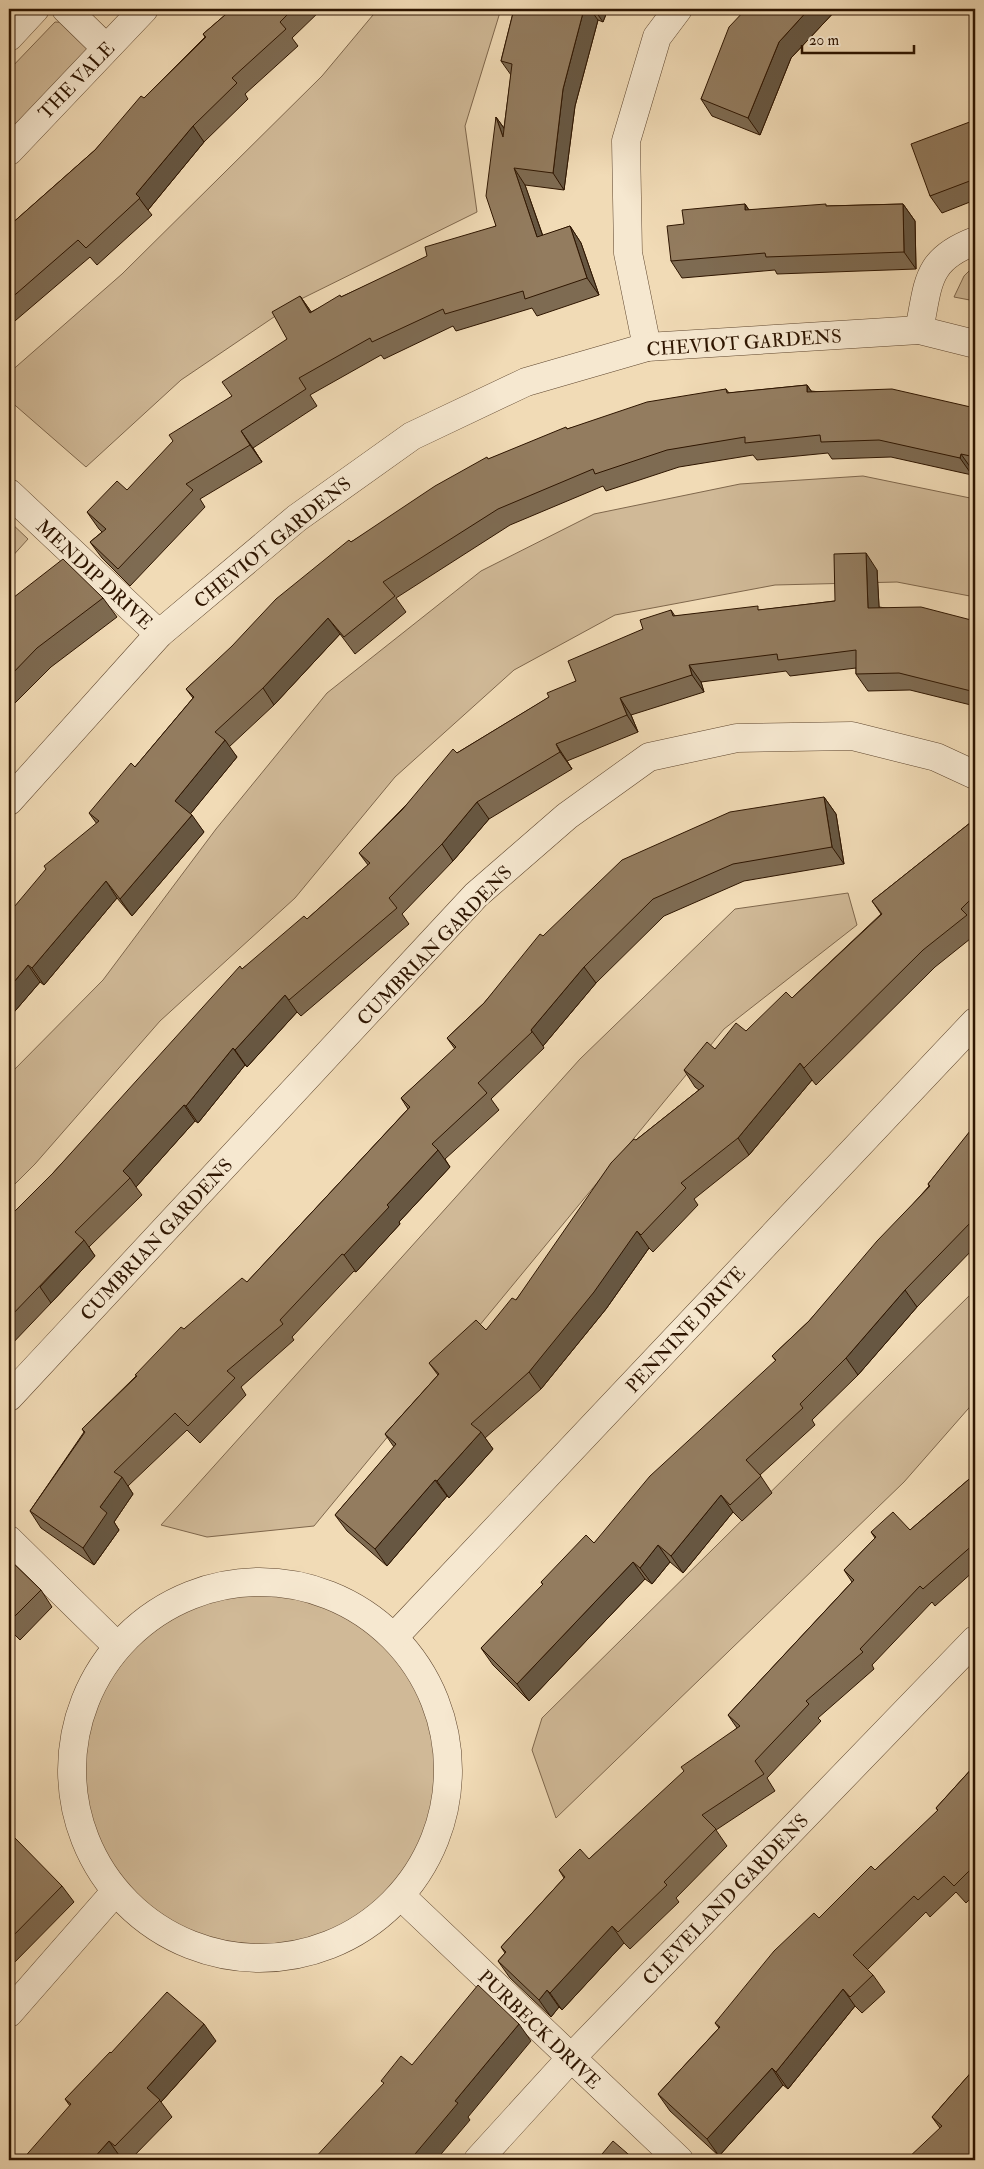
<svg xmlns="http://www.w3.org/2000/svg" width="984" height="2169" font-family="'IM FELL Double Pica',serif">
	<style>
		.green { fill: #d0b997; stroke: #7f674c }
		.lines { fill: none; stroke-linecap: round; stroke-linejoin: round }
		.minor-casing { stroke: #5f462e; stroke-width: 29 }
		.minor { stroke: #f6e8d0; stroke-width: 28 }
		.wall { fill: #7e6b52; stroke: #2e1500 }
		.shaded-wall { fill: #675742; stroke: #2e1500 }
		.building { fill: #937c5f; stroke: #2e1500 }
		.labels { text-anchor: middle; stroke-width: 5; stroke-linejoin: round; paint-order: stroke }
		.street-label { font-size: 19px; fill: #2e1500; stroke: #f6e8d0 }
	</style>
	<rect width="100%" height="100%" fill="#f1dbb6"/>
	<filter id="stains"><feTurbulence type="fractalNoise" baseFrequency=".004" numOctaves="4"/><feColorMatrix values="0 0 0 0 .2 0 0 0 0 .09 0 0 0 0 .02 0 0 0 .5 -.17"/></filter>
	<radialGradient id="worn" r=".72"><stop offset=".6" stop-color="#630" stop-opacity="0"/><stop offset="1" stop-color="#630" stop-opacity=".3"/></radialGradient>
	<!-- green -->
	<g class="green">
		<polygon points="378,9 501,9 465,126 477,212 299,300 181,380 86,467 9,400 9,373 122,274 322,76"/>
		<polygon points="55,22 74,23 93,54 9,140 9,70"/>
		<polygon points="975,265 975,301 954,297 964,276"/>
		<polygon points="863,476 975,499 975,597 897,582 775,585 615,615 514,670 395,777 295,898 160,1021 35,1164 9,1190 9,1075 103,980 216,829 327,693 481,571 594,514 740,484"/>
		<polygon points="9,521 28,539 9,560"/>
		<polygon points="848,893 857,925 724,1029 314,1526 207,1537 161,1525 580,1059 735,909"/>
		<polygon points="975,1290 975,1401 904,1482 556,1818 532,1750 542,1718"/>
		<circle cx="260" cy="1770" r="188"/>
	</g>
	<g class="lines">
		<!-- minor casing -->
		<g class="minor-casing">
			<g id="minor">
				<polyline points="66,9 106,48"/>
				<polyline points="9,37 35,9"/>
				<polyline points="9,151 144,9"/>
				<path d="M919 330C929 283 925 260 975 241"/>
				<polyline points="647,347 628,253 626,141 657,37 678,9"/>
				<polyline points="9,493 159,634"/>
				<polyline points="9,801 159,634 297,518 412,436 526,382 647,347 919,330 975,344"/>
				<polyline points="9,1397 476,895 567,816 649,757 737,738 852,736 936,757 975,775"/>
				<polyline points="9,1540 117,1646"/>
				<circle cx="260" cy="1770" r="188"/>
				<polyline points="395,1636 975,1022"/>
				<polyline points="402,1897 679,2160"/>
				<polyline points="9,2013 115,1892"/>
				<polyline points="478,2160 571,2058 975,1640"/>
			</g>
		</g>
		<!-- minor -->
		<use href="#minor" class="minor"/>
	</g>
	<!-- wall -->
	<g class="wall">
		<polygon points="232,9 322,9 292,38 298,46 245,94 248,99 204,142 148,210 152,215 97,265 90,257 9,326 9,226 95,150 144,98 205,37 203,34"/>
		<polygon points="514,9 608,9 603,22 598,20 575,106 564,190 525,185 543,236 570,226 581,243 599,295 537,316 532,308 456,331 453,326 384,359 381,355 310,395 317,406 253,448 262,462 200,499 205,507 130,586 102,558 90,542 102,532 99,529 87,512 127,490 232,396 287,339 300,296 311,312 341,297 496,226 496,117 504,128 511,75 501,61"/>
		<polygon points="746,9 837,9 791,58 760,135 712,116 701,99"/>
		<polygon points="975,120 975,200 942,213 930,196"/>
		<polygon points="745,204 749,210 827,206 903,204 915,221 916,269 777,274 775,270 682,278 671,261 684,224"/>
		<polygon points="807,385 811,391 975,408 975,471 973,471 972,475 891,457 832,459 828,453 757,460 753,455 679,467 606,491 603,486 510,525 396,598 406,612 355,654 340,634 274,705 229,747 237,757 190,814 204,832 132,916 117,898 44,985 40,982 9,1018 9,913 97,824 89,813 135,767 193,698 186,689 351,542 489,459 567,429 726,389 729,393"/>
		<polygon points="877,570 879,607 975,621 975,706 910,690 868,691 856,674 856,668 790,676 786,671 701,682 704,692 631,715 638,732 567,761 572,769 489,819 453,861 402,914 409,924 301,1016 297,1012 247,1067 245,1065 198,1123 195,1121 136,1187 142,1195 89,1247 95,1256 51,1303 9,1347 9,1213 11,1215 53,1173 242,969 307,919 368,865 359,853 457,753 576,681 643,629 671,610 675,616 760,610 835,601"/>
		<polygon points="103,598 117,617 51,667 9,709 9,601"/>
		<polygon points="824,797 836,814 844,864 744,881 664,916 596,983 543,1046 544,1048 491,1099 499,1110 445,1159 450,1167 399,1222 400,1224 356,1272 354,1271 292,1337 294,1340 241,1387 246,1395 200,1443 187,1430 128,1486 133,1494 114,1522 119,1530 94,1565 41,1528 30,1511 84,1432 82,1429 184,1329 247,1282 408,1109 401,1098 455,1049 447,1038 484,1003 543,936"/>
		<polygon points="975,819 975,923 974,925 975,927 975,935 935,967 816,1085 812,1080 749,1155 694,1199 698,1205 653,1252 649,1248 606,1309 541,1389 485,1438 493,1449 449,1498 447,1496 387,1566 347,1531 335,1515 394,1447 385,1434 438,1375 429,1363 486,1330 516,1300 636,1140 699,1090 695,1087 684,1070 715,1049 746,1031 792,998 881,914 872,901"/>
		<polygon points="975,1126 975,1247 917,1307 858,1375 812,1420 815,1425 760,1475 772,1493 742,1521 733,1512 683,1573 670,1562 652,1584 645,1579 529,1701 493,1665 481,1648 543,1585 541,1582 594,1543 776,1361 772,1356 809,1321 929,1186 928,1184"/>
		<polygon points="975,1474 975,1570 935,1606 932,1602 872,1665 874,1669 818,1718 821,1721 767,1778 775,1791 716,1830 727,1846 676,1898 679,1902 630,1949 624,1943 562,2010 559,2007 551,2017 510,1978 498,1961 505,1953 501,1947 564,1878 559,1870 589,1859 737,1728 728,1715 852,1582 844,1570 875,1538 871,1532 910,1530"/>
		<polygon points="9,1559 41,1590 52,1607 20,1640 12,1632 9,1634"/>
		<polygon points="975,1765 975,1894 966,1903 956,1892 930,1917 926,1912 867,1970 873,1975 885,1992 862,2013 855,2006 788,2089 783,2085 719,2156 670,2111 658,2094 719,2028 715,2023 819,1918 875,1870 938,1811 936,1808"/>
		<polygon points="9,1842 62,1886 74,1902 9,1968"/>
		<polygon points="9,1973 12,1978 9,1980"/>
		<polygon points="216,2041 161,2102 172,2117 130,2160 123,2160 70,2106 65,2099 111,2053"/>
		<polygon points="975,2068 975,2160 940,2128 932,2117"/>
	</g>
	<!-- shaded-wall -->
	<g class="shaded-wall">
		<polygon points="584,9 590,9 598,20 575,106 564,190 553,173 563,89"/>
		<polygon points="594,9 608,9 603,22"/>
		<polygon points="809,9 837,9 791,58 760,135 748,118 779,42"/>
		<polygon points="496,117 508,134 503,137"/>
		<polygon points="193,126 204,142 148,210 136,194"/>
		<polygon points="514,168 525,185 549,254 537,237"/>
		<polygon points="745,204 756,221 745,210"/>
		<polygon points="903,204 915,221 916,269 904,252"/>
		<polygon points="570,226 581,243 599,295 587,278"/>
		<polygon points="300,296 312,313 310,313"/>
		<polygon points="807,385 818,401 807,392"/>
		<polygon points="241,431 253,448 262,462 250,445"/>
		<polygon points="961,454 973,471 972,475 960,458"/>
		<polygon points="866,553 877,570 880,624 868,608"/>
		<polygon points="328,618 340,634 274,705 263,688"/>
		<polygon points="689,665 701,682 704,692 692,675"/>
		<polygon points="620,698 631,715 638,732 627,715"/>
		<polygon points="225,740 237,757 187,818 175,801"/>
		<polygon points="556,744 567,761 572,769 560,752"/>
		<polygon points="824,797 836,814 844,864 832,847"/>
		<polygon points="477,802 489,819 453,861 442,844"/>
		<polygon points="192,815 204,832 132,916 120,899"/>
		<polygon points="106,881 117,898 44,985 32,968"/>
		<polygon points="28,965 40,982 9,1018 9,988"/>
		<polygon points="584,967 596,983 543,1046 531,1030"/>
		<polygon points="285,995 297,1012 247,1067 235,1050"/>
		<polygon points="233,1048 245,1065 198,1123 186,1106"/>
		<polygon points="800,1063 812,1080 749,1155 738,1138"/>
		<polygon points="184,1105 195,1121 136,1187 130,1178 123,1171"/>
		<polygon points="438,1150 450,1167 399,1222 400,1224 356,1272 344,1255 387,1205"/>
		<polygon points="637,1231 649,1248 606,1309 541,1389 529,1372"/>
		<polygon points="84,1240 95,1256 51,1303 40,1287"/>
		<polygon points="905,1290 917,1307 858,1375 846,1358"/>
		<polygon points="481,1432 493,1449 449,1498 437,1481"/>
		<polygon points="122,1477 133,1494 114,1522 119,1530 94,1565 83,1548 100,1507"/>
		<polygon points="435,1480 447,1496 387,1566 375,1549"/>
		<polygon points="721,1495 733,1512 683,1573 671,1556"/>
		<polygon points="658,1545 670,1562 652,1584 640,1568"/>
		<polygon points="633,1562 645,1579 529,1701 517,1684"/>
		<polygon points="612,1926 624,1943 562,2010 550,1993"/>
		<polygon points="843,1989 855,2006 788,2089 776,2072"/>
		<polygon points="547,1990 559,2007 551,2017 539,2000"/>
		<polygon points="204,2024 216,2041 161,2102 147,2088"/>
		<polygon points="519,2024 531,2041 468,2117 470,2120 436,2160 410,2160 455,2101"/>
		<polygon points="772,2068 783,2085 719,2156 707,2139"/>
		<polygon points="109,2141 121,2158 119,2160 92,2160"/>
		<polygon points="975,2149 975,2160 966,2160"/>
	</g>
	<!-- building -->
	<g class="building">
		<polygon points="232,9 293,9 280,22 286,29 232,78 237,83 193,126 136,194 140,198 86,248 78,240 9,300 9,226 95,150 141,96 144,98 206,37 203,34"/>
		<polygon points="514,9 584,9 563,89 553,173 514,168 537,237 570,226 587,278 525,299 523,291 445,314 443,309 372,342 370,338 299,378 306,389 241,431 250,445 186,484 193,490 118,569 90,542 106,529 87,512 117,481 127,490 173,441 169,435 232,396 222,382 287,339 272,312 300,296 310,313 340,295 341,297 427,256 425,247 496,226 486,196 496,117 503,137 512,64 501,61"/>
		<polygon points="746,9 809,9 779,42 748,118 701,99 729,27"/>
		<polygon points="975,120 975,179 930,196 911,144"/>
		<polygon points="745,204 745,210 826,204 826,206 903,204 904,252 766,257 765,253 671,261 667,226 684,224 682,210"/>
		<polygon points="807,385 807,392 892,389 975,408 975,457 961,454 960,458 879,440 821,442 820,435 745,443 745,437 667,450 595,474 593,469 498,509 383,582 395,596 344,637 328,618 263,688 215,732 225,740 175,801 192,815 120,899 106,881 32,968 28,965 9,988 9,913 46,869 44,866 99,821 89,813 131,763 135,767 194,697 186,689 232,646 276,599 349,540 351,542 435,486 487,457 488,459 566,427 567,429 647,402 726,389 727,393"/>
		<polygon points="866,553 868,608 921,607 975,621 975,692 899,673 856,674 856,650 778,660 777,654 689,665 692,675 620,698 627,715 556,744 560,752 477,802 442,844 389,898 397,908 289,1000 285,995 235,1050 233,1048 186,1106 184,1105 123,1171 130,1178 75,1232 84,1240 9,1318 9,1213 11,1215 53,1173 240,966 242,969 304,916 307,919 370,863 359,853 402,810 453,749 457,753 549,697 547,693 576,681 568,661 643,629 640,620 671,610 673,616 758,606 758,610 835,601 834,554"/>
		<polygon points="63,559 103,598 37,648 9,677 9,601"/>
		<polygon points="824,797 832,847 733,864 653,899 584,967 531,1030 532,1032 478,1083 487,1093 432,1144 438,1150 387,1205 389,1207 344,1255 342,1254 280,1320 283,1324 227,1371 235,1378 188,1426 175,1413 114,1472 122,1477 100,1507 107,1513 83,1548 30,1511 85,1432 82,1429 137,1376 135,1375 181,1327 184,1329 242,1278 247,1282 410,1107 401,1098 456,1047 447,1038 484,1003 540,934 543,936 622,860 730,812"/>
		<polygon points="975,819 975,895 961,909 967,915 923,950 804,1068 800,1063 738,1138 681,1183 686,1188 641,1235 637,1231 594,1292 529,1372 471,1424 481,1432 437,1481 435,1480 375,1549 335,1515 396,1444 385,1434 439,1374 429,1363 476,1320 486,1330 512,1298 516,1300 611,1163 634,1139 636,1140 704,1086 684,1070 707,1042 715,1049 736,1023 746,1031 786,992 792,998 882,914 872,901"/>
		<polygon points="974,1126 975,1126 975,1222 973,1220 905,1290 846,1358 800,1404 803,1408 746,1460 761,1476 730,1505 721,1495 671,1556 658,1545 640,1568 633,1562 517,1684 481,1648 543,1584 541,1582 586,1535 594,1543 650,1476 776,1360 772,1356 809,1321 877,1241 930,1186 928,1184"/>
		<polygon points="975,1474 975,1543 923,1589 920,1586 860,1649 863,1652 806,1701 809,1704 755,1761 764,1774 702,1815 716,1829 664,1882 667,1885 618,1932 612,1926 550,1993 547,1990 539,2000 498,1961 506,1952 501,1947 565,1877 559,1870 580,1849 589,1859 684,1771 681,1767 740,1726 728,1715 854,1580 844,1570 876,1537 871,1532 893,1512 910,1530"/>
		<polygon points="9,1559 41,1590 9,1622"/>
		<polygon points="975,1765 975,1856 972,1860 975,1863 975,1865 954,1886 944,1876 918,1900 914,1896 853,1955 873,1975 850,1997 843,1989 776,2072 772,2068 707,2139 658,2094 720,2027 715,2023 774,1951 814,1913 819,1918 871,1866 875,1870 938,1810 936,1808"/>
		<polygon points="14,1837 62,1886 9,1940 9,1842"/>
		<polygon points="478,1985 519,2024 455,2101 458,2103 410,2160 313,2160 384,2083 381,2081 401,2056 412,2065"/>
		<polygon points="167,1992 204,2024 147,2088 160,2100 115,2146 109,2141 92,2160 22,2160 71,2104 65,2099 110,2052 111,2053"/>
		<polygon points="975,2068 975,2149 966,2160 906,2160 942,2126 932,2117"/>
		<polygon points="613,2141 635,2160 597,2160"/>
	</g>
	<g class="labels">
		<!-- street labels -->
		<g class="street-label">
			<text transform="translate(76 80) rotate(-46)" y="7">THE VALE</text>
			<text transform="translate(744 342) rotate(-4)" y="7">CHEVIOT GARDENS</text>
			<text transform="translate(272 542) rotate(-39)" y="7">CHEVIOT GARDENS</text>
			<text transform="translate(95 574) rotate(43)" y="7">MENDIP DRIVE</text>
			<text transform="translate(434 945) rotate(-46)" y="7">CUMBRIAN GARDENS</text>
			<text transform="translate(156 1239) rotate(-47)" y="7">CUMBRIAN GARDENS</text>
			<text transform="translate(685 1329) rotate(-47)" y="7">PENNINE DRIVE</text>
			<text transform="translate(725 1899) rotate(-46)" y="7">CLEVELAND GARDENS</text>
			<text transform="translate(540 2029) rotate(44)" y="7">PURBECK DRIVE</text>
		</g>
	</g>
	<!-- margin -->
	<rect width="984" height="2169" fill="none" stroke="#f1dbb6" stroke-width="30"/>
	<rect x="10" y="10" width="964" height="2149" fill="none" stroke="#2e1500" stroke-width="2.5"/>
	<rect x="15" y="15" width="954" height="2139" fill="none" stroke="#2e1500"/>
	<!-- scale -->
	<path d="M802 45v8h112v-8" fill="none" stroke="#2e1500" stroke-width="2.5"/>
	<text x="809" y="45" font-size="15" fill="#2e1500" stroke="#f6e8d0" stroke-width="4" paint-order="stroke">20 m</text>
	<rect width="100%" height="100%" filter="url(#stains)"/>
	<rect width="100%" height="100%" fill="url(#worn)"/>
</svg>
